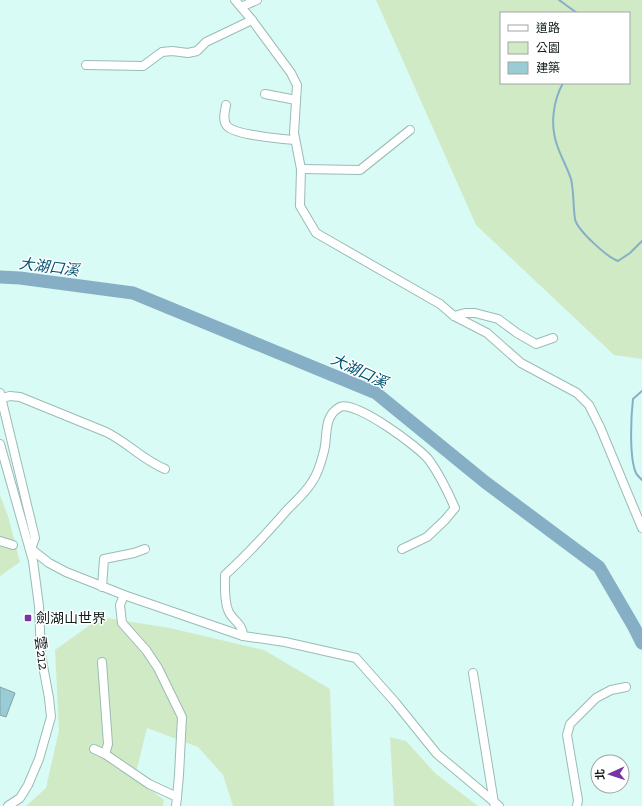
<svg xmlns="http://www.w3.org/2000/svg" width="642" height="806" font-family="'Zilla Slab','Noto Sans TC',serif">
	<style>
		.green { fill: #d1eac6; fill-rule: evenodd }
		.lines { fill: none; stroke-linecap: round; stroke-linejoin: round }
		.stream { stroke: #86afc6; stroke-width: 2 }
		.river { stroke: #86afc6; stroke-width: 13 }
		.building { fill: #99ccd5; stroke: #81a1a7 }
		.minor-casing { stroke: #9abbb6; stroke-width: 10 }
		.minor { stroke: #fff; stroke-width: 8 }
		.poi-dot { fill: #7734a8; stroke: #fff; stroke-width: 1.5 }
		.labels { text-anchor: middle; stroke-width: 3; stroke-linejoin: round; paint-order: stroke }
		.poi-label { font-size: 14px; fill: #111e1c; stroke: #fff; text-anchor: start }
		.street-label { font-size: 14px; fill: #111e1c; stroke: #fff }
		.water-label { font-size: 15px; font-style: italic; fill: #015070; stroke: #fff }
	</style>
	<rect width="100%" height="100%" fill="#d9fbf6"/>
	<!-- green -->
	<g class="green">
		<path d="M376 0H642V359L614 355 476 225ZM501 13H629V83H501Z"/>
		<polygon points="0,495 8,516 20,562 0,576"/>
		<polygon points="101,617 170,628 264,650 330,689 334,806 233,806 223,775 198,747 147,728 135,777 164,800 163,806 26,806 46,788 59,730 55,650"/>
		<polygon points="390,737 406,741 436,774 478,806 394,806"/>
	</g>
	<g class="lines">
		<!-- stream -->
		<g class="stream">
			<polyline points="559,0 577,13"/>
			<path d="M563 83C553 101 550 125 557 145 561 157 567 167 571 179 574 192 573 206 575 219 577 230 607 257 618 261L630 253 642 241"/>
			<path d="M642 391 633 399C631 416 629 458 636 473 637 475 640 478 642 480"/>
		</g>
		<!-- river -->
		<polyline class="river" points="0,277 20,278 133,293 376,393 485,482 599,567 634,627 642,643"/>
	</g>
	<!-- building -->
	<polygon class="building" points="0,687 15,693 6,717 0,715"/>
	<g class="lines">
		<!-- minor casing -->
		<g class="minor-casing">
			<g id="minor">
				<polyline points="235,0 252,20 291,73 297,85 294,133 301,169 300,206 316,233 440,304 454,316 487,333 521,363 577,393 589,405 600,427 642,528"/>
				<polyline points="241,7 257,0"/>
				<polyline points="86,65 143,66 162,52 172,51 188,53 197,51 206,42 252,20"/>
				<polyline points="265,94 296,100"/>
				<path d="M226 105C225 112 222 120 227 126 235 135 282 139 295 140"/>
				<polyline points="301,169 360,170 410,130"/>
				<polyline points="454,316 465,313 475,313 498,319 517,333 536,344 553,338"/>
				<polyline points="0,393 35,538 31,549"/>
				<path d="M2 398 10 396 20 397 106 432C127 442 143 460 165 469"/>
				<polyline points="0,444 33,561 39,606 41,655 49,698 51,717 39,759 28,785 20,798 8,806"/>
				<polyline points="0,541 13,545"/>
				<polyline points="31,549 49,563 66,572 124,595 243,636 285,642 356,658 395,702 437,754 499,806"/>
				<polyline points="102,587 104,559 134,553 145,549"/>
				<polyline points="124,595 120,605 122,623 146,650 158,668 182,717 179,775 177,797"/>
				<path d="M243 636C243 623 232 621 228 610 224 600 225 586 225 575 247 555 268 532 288 509 296 501 306 492 312 482 317 475 322 459 324 451 328 435 323 416 340 407 355 400 419 447 429 460 440 475 448 492 455 508L445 520 427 537 402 549"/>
				<polyline points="102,662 108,744 105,754"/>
				<polyline points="473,673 494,803"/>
				<polyline points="94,749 105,754 149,784 177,797 176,806"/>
				<polyline points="577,806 578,800 567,735 570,724 596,698 611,690 626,687"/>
			</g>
		</g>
		<!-- minor -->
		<use href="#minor" class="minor"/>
	</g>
	<!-- markers -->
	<rect class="poi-dot" x="24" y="614" width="8" height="8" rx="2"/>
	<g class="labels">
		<!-- poi labels -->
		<g class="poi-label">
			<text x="36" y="623">劍湖山世界</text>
		</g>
		<!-- street labels -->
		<g class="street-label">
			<text transform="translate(42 653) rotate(83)" y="5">雲212</text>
		</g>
		<!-- water labels -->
		<g class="water-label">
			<text transform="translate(49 267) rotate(7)" y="5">大湖口溪</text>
			<text transform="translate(359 371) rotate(25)" y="5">大湖口溪</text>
		</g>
	</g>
	<!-- legend -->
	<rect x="500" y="12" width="130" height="72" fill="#ffffff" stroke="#a0a5a4"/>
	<rect x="508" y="25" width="20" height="6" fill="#ffffff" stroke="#a0a5a4"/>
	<text x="536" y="32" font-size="12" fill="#111e1c">道路</text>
	<rect x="508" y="42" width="20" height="12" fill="#d1eac6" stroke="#a0a5a4"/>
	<text x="536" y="52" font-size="12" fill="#111e1c">公園</text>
	<rect x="508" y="62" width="20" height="12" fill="#99ccd5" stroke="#a0a5a4"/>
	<text x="536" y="72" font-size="12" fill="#111e1c">建築</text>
	<!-- north arrow -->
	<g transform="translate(610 774) rotate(267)"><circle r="19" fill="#ffffff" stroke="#a0a5a4"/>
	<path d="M0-3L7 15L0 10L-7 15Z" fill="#7734a8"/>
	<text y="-6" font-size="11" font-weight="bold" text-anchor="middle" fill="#111e1c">北</text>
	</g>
</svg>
